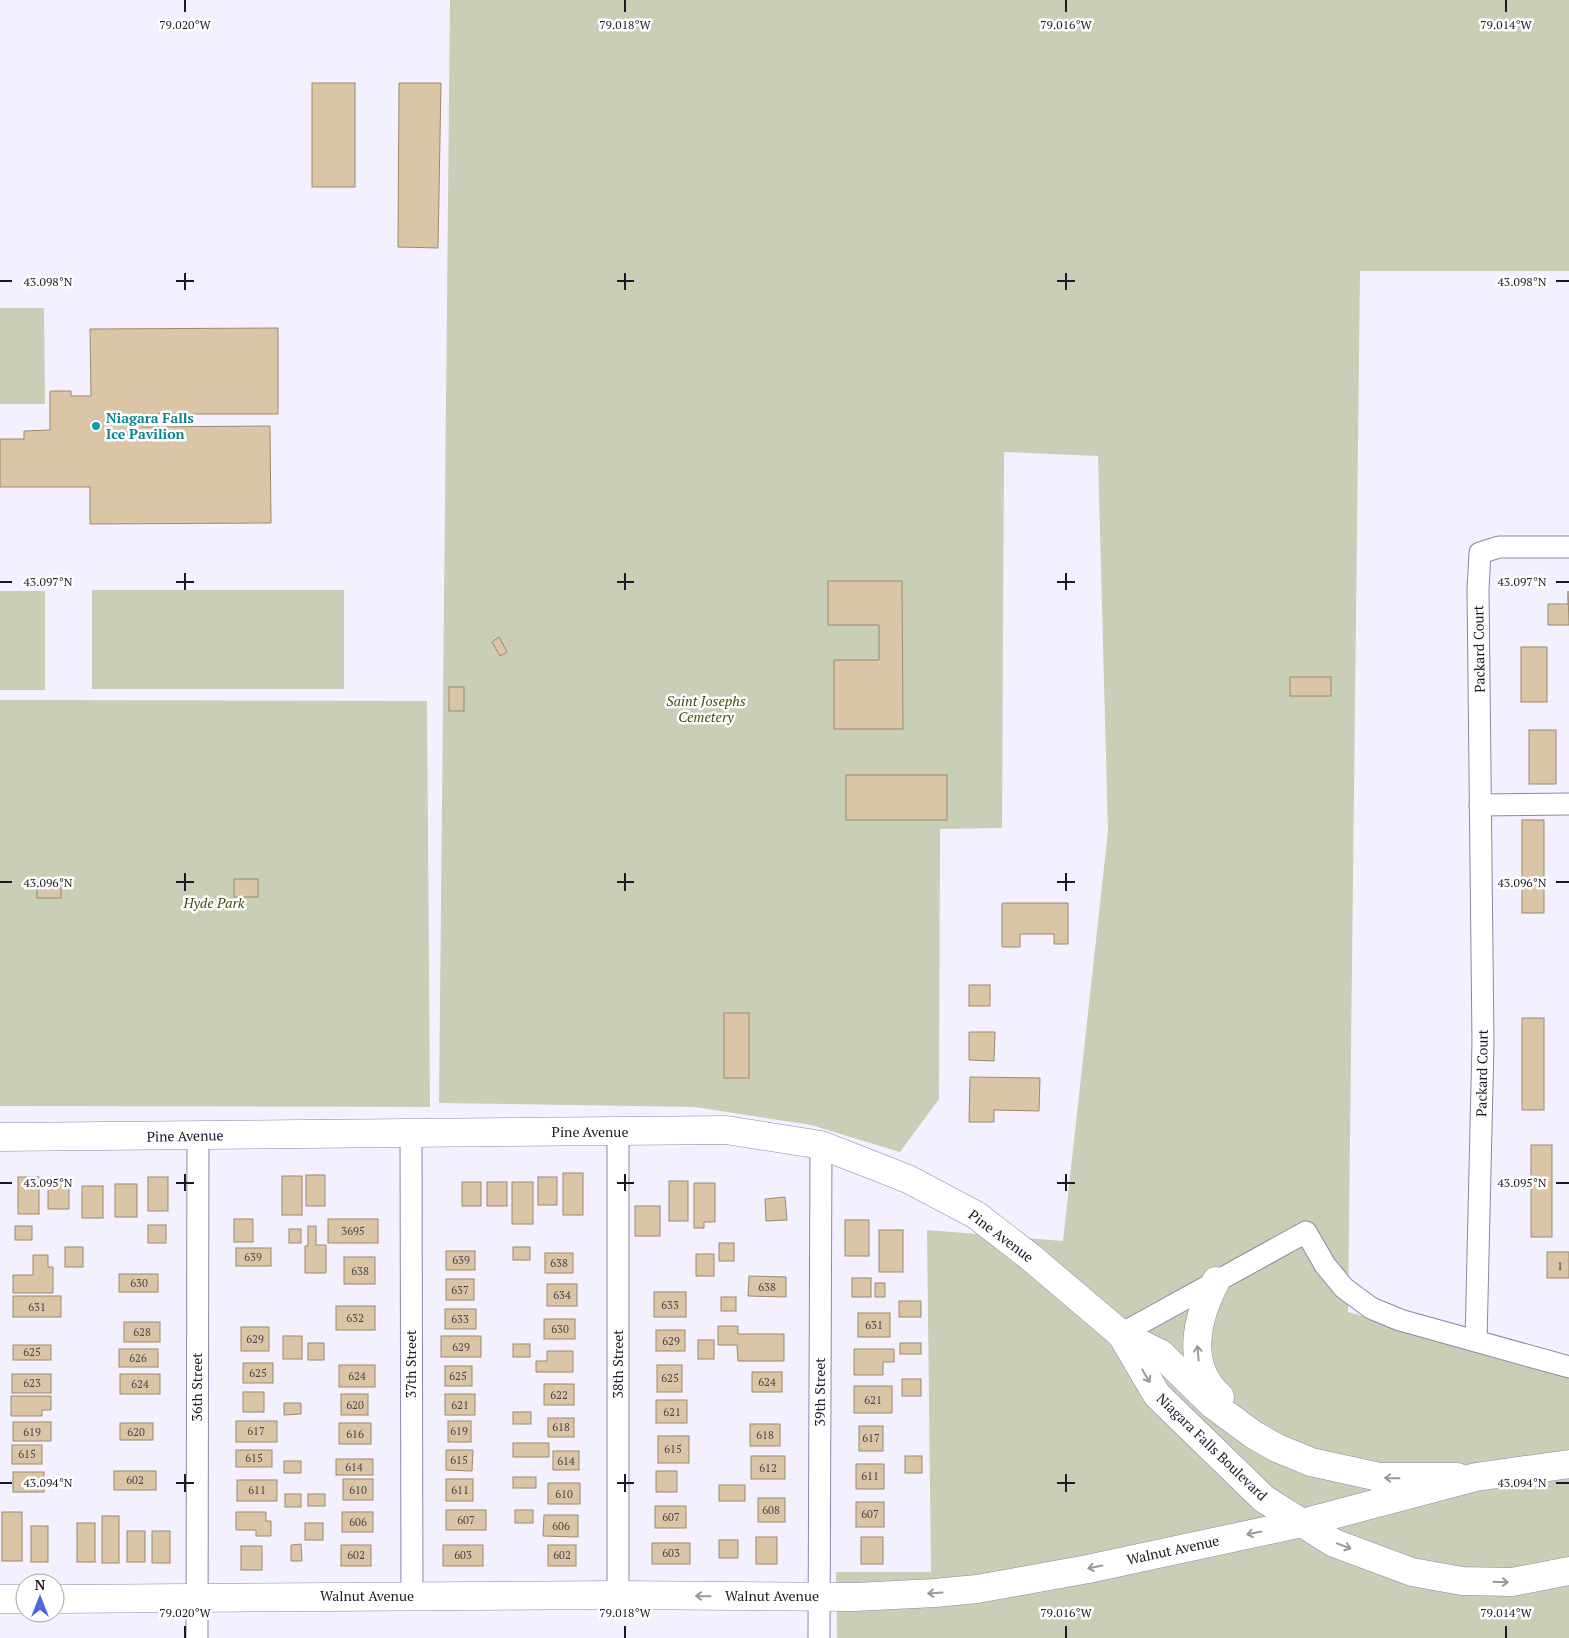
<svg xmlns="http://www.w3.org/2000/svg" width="1569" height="1638" font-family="'PT Serif',serif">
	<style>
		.green { fill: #c9ceb7 }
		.building { fill: #dac6a7; stroke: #9d8a6d }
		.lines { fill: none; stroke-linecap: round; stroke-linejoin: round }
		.minor-casing { stroke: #8c87a6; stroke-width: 23 }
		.secondary-casing { stroke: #8c87a6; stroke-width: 29 }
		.primary-casing { stroke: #8c87a6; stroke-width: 29 }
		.minor { stroke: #fff; stroke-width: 21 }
		.secondary { stroke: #fff; stroke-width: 28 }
		.primary { stroke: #fff; stroke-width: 28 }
		.oneway { stroke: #98989d }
		.ticks { fill: none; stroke: #1b1925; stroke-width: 2 }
		.culture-dot { fill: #0f9aa8; stroke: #fff; stroke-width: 2 }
		.labels { text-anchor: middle; stroke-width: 5; stroke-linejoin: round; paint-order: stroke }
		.number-label { font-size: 11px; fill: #4b4446 }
		.culture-label { font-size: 14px; font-weight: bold; fill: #0d838f; stroke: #fff; text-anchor: start }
		.street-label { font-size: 14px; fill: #1b1925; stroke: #fff }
		.park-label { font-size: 14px; font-style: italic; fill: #454c0f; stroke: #fff }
		.ticks-label { font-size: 12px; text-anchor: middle; fill: #1b1925; stroke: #fff; stroke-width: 5; stroke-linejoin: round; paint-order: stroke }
	</style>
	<rect width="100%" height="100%" fill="#f3f1ff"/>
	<!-- green -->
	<g class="green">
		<polygon points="450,0 1569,0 1569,271 1360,271 1348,1312 1569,1373 1569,1638 837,1638 836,1572 931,1572 927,1230 1063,1241 1108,831 1098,456 1004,452 1002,828 940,829 939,1099 900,1152 811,1125 695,1107 439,1103"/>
		<polygon points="0,308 44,308 45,404 0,404"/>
		<rect x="92" y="590" width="252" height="99"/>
		<rect x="0" y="591" width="45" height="99"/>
		<polygon points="0,700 427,701 430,1107 0,1106"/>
	</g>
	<!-- building -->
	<g class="building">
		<rect x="312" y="83" width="43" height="104"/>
		<polygon points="399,83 441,83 438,248 398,247"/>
		<polygon points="278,328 278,414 142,414 142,427 270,426 271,523 90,524 90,487 0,487 0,439 24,439 24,431 50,430 50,391 71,391 71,396 91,396 90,329"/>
		<polygon points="828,581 902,581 903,729 834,729 834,660 879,660 879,625 828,625"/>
		<polygon points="1568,591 1569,625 1548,625 1548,604 1568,604"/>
		<polygon points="499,637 507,652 500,656 492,642"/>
		<rect x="1521" y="647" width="26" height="55"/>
		<rect x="1290" y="677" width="41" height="19"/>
		<rect x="449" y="687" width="15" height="24"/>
		<rect x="1529" y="730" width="27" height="54"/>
		<rect x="846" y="775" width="101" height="45"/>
		<rect x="1522" y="820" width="22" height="93"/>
		<rect x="234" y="879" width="24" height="18"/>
		<rect x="37" y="880" width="24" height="18"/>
		<polygon points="1002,903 1068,903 1068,944 1054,944 1054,934 1020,934 1020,947 1002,947"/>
		<rect x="969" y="985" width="21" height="21"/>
		<rect x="724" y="1013" width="25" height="65"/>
		<rect x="1522" y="1018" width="22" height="92"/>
		<polygon points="969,1032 995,1032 994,1061 969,1060"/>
		<polygon points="970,1077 1040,1078 1039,1111 994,1110 994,1122 969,1122"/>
		<rect x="1531" y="1145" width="21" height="92"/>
		<rect x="563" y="1173" width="20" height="42"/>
		<rect x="306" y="1175" width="19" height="31"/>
		<rect x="282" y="1176" width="20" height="39"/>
		<rect x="18" y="1177" width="21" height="37"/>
		<rect x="148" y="1177" width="20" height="34"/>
		<rect x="538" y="1177" width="19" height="28"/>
		<rect x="48" y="1181" width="21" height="28"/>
		<rect x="669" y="1181" width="19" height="40"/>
		<rect x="462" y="1182" width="19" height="24"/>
		<rect x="487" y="1182" width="20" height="24"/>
		<rect x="512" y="1182" width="21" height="42"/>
		<polygon points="694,1183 715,1183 715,1222 704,1222 704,1228 694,1228"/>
		<rect x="115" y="1184" width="22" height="33"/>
		<rect x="82" y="1186" width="21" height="32"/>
		<polygon points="785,1197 787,1220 766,1221 765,1199"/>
		<rect x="635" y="1206" width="25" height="30"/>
		<rect x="234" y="1219" width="19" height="23"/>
		<rect x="328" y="1219" width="50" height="24"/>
		<rect x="845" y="1220" width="24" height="36"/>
		<rect x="148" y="1225" width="18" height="18"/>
		<rect x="15" y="1226" width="17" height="14"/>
		<polygon points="308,1226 316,1226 316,1245 326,1245 326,1273 305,1273 305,1246 308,1246"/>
		<rect x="289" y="1229" width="12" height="14"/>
		<rect x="879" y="1230" width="24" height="42"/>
		<rect x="719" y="1243" width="15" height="18"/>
		<rect x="65" y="1247" width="18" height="20"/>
		<rect x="513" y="1247" width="17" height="13"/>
		<rect x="236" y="1248" width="35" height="18"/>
		<rect x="446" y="1251" width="29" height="19"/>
		<rect x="1547" y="1252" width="22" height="26"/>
		<rect x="545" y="1253" width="28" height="20"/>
		<rect x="696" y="1254" width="18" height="22"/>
		<polygon points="33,1255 48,1255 48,1267 53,1267 53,1293 13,1293 13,1275 33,1275"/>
		<rect x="344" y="1257" width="31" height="27"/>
		<rect x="119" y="1274" width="39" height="18"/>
		<polygon points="749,1276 786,1277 786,1297 748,1296"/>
		<rect x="852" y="1278" width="19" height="19"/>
		<rect x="446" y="1279" width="28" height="21"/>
		<rect x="875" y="1283" width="10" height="14"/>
		<rect x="547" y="1284" width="30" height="22"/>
		<rect x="654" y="1292" width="32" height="25"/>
		<rect x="13" y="1296" width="48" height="21"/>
		<rect x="721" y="1297" width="15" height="14"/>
		<rect x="899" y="1301" width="22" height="16"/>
		<rect x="336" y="1306" width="39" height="24"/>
		<rect x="445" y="1309" width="31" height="20"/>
		<rect x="858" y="1313" width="32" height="24"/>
		<rect x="544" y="1319" width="31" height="20"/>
		<rect x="124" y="1322" width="36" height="20"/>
		<polygon points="718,1326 738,1326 738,1334 784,1334 784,1361 738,1361 737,1345 718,1345"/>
		<rect x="241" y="1327" width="28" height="24"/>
		<rect x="656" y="1330" width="29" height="21"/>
		<rect x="283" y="1336" width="19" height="23"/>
		<rect x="441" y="1336" width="40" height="21"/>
		<rect x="698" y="1340" width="16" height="19"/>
		<rect x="308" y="1343" width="16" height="17"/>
		<rect x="900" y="1343" width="21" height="11"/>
		<rect x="513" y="1344" width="17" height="13"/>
		<rect x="13" y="1345" width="38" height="15"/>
		<rect x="119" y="1349" width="39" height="18"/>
		<polygon points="854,1349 894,1349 894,1362 883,1362 883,1375 854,1375"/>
		<polygon points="547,1351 573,1351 573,1372 536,1372 536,1361 547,1361"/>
		<rect x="243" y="1363" width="30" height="20"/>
		<rect x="339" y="1365" width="36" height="22"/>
		<rect x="657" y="1365" width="25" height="27"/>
		<rect x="445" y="1366" width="27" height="20"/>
		<rect x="752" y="1372" width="30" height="20"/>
		<rect x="12" y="1374" width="39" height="19"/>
		<rect x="120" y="1374" width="40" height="20"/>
		<rect x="902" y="1379" width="19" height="17"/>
		<rect x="544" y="1384" width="30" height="21"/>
		<rect x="854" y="1386" width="38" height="27"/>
		<rect x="243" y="1392" width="21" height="20"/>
		<rect x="341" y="1394" width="27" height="21"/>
		<rect x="445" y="1394" width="30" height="21"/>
		<polygon points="11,1396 51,1396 51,1410 42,1410 42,1416 11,1416"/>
		<rect x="656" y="1400" width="31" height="23"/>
		<polygon points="284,1403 301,1403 301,1414 284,1415"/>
		<rect x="513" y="1412" width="18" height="12"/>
		<rect x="548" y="1418" width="26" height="19"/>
		<rect x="236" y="1421" width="41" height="21"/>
		<rect x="448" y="1421" width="23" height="21"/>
		<rect x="13" y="1422" width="38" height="19"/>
		<rect x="120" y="1423" width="33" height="17"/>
		<rect x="339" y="1423" width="32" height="21"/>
		<rect x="750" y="1424" width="30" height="22"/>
		<rect x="859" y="1426" width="24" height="25"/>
		<rect x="658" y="1436" width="31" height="27"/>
		<rect x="513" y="1443" width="36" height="14"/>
		<rect x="12" y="1445" width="30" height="19"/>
		<rect x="236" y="1450" width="36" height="17"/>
		<polygon points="446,1450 473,1450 472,1471 446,1470"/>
		<rect x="553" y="1451" width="26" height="19"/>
		<rect x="751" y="1456" width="34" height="23"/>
		<rect x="905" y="1456" width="17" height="17"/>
		<rect x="336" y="1459" width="37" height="16"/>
		<rect x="284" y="1461" width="17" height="12"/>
		<rect x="856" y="1464" width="28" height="25"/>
		<rect x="114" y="1471" width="42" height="19"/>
		<rect x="656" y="1471" width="21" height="21"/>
		<rect x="13" y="1472" width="31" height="20"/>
		<rect x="513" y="1477" width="23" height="11"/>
		<rect x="343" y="1479" width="30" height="21"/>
		<rect x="446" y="1479" width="27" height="22"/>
		<rect x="237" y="1480" width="40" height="21"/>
		<rect x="548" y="1483" width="32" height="21"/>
		<rect x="719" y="1485" width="26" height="16"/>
		<rect x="285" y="1494" width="16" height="13"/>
		<rect x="308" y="1494" width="17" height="12"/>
		<rect x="758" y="1498" width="27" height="24"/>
		<rect x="856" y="1502" width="28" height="25"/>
		<rect x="655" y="1506" width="31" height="22"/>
		<rect x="446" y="1510" width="40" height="20"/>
		<rect x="515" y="1510" width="18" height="13"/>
		<rect x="2" y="1512" width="20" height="49"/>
		<polygon points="236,1512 266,1512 266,1521 271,1521 271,1536 256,1536 256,1530 236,1530"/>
		<rect x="342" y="1512" width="31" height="20"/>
		<polygon points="544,1515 578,1515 578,1537 543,1536"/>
		<rect x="102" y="1516" width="17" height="47"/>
		<rect x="77" y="1523" width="18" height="39"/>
		<rect x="305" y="1523" width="18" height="17"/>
		<rect x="31" y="1526" width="17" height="36"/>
		<rect x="127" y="1531" width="18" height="31"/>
		<rect x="152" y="1531" width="18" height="32"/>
		<rect x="756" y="1537" width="21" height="27"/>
		<rect x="861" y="1537" width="22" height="27"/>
		<rect x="719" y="1540" width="19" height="18"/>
		<rect x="652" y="1543" width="38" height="21"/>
		<polygon points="301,1544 302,1561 291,1561 291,1545"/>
		<rect x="341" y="1545" width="30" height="21"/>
		<rect x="443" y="1545" width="40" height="21"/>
		<rect x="548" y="1545" width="28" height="21"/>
		<rect x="241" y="1546" width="21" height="24"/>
	</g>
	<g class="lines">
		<!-- minor casing -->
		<g class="minor-casing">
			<g id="minor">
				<polyline points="1480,805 1569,804"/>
				<polyline points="411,1132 412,1596"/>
				<polyline points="618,1132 618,1595"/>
				<polyline points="1121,1334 1306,1232 1325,1265 1344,1288 1371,1308 1400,1320 1569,1367"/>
				<polyline points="1476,1341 1483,1043 1478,589 1480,553 1499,547 1569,547"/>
				<polyline points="197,1638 198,1136"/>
				<polyline points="819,1638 821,1145"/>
			</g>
		</g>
		<!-- secondary casing -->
		<g class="secondary-casing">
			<g id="secondary">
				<polyline points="0,1137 726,1130 821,1145 908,1179 976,1215 1029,1256 1121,1334 1161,1354 1212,1404 1254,1435 1277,1448 1311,1462 1379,1477 1457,1477"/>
				<path d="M1216 1281C1197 1317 1184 1365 1220 1397"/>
				<polyline points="1121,1334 1157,1395 1264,1499 1334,1543 1412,1572 1462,1581 1512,1582 1569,1571"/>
			</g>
		</g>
		<!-- primary casing -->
		<g class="primary-casing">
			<g id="primary">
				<polyline points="0,1599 25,1599"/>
				<polyline points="55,1599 618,1595 855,1597 935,1593 977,1589 1088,1569 1302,1523 1476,1477 1569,1464"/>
			</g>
		</g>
		<!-- minor -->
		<use href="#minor" class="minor"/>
		<!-- secondary -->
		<use href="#secondary" class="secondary"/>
		<!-- primary -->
		<use href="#primary" class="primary"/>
	</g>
	<!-- one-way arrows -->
	<defs><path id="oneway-shaft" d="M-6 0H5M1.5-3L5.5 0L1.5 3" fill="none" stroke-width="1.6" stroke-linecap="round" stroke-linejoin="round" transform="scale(1.25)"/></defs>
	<g class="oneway">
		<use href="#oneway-shaft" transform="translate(1198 1353) rotate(-95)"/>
		<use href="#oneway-shaft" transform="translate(1146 1376) rotate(59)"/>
		<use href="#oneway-shaft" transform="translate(1392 1478) rotate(-179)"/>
		<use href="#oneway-shaft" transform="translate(1254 1533) rotate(168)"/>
		<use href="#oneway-shaft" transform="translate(1344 1546) rotate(21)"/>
		<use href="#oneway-shaft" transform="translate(1095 1567) rotate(168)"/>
		<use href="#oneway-shaft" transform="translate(1501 1582) rotate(2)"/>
		<use href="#oneway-shaft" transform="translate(935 1593) rotate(176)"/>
		<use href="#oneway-shaft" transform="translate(703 1596) rotate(-179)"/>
	</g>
	<!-- ticks -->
	<path class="ticks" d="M185 0V12M625 0V12M1066 0V12M1506 0V12M185 273V290M625 273V290M1066 273V290M0 281H12M176 281H194M617 281H634M1057 281H1075M1556 281H1569M185 573V590M625 573V590M1066 573V590M0 582H12M176 582H194M617 582H634M1057 582H1075M1556 582H1569M185 873V891M625 873V891M1066 873V891M0 882H12M176 882H194M617 882H634M1057 882H1075M1556 882H1569M185 1174V1191M625 1174V1191M1066 1174V1191M0 1183H12M176 1183H194M617 1183H634M1057 1183H1075M1556 1183H1569M185 1474V1492M625 1474V1492M1066 1474V1492M0 1483H12M176 1483H194M617 1483H634M1057 1483H1075M1556 1483H1569M185 1626V1638M625 1626V1638M1066 1626V1638M1506 1626V1638"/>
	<!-- markers -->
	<circle class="culture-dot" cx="96" cy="426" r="5"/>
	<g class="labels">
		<!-- number labels -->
		<g class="number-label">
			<text x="353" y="1235">3695</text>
			<text x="253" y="1261">639</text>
			<text x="461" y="1264">639</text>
			<text x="559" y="1267">638</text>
			<text x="1560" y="1270">1</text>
			<text x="360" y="1275">638</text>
			<text x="139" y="1287">630</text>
			<text x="767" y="1291">638</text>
			<text x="460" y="1294">637</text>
			<text x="562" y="1299">634</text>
			<text x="670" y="1309">633</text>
			<text x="37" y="1311">631</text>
			<text x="355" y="1322">632</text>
			<text x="460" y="1323">633</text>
			<text x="874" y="1329">631</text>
			<text x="560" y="1333">630</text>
			<text x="142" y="1336">628</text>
			<text x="255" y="1343">629</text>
			<text x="671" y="1345">629</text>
			<text x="461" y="1351">629</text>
			<text x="32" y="1356">625</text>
			<text x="138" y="1362">626</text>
			<text x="258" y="1377">625</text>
			<text x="357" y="1380">624</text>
			<text x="458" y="1380">625</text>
			<text x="670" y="1382">625</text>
			<text x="767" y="1386">624</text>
			<text x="32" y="1387">623</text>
			<text x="140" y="1388">624</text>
			<text x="559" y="1399">622</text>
			<text x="873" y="1404">621</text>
			<text x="355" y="1409">620</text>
			<text x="460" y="1409">621</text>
			<text x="672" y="1416">621</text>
			<text x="561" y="1431">618</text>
			<text x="256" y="1435">617</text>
			<text x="459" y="1435">619</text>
			<text x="32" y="1436">619</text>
			<text x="136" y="1436">620</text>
			<text x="355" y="1438">616</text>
			<text x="765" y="1439">618</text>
			<text x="871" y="1442">617</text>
			<text x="673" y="1453">615</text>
			<text x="27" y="1458">615</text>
			<text x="254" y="1462">615</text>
			<text x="459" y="1464">615</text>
			<text x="566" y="1465">614</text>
			<text x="354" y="1471">614</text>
			<text x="768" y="1472">612</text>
			<text x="870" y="1480">611</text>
			<text x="135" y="1484">602</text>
			<text x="257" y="1494">611</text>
			<text x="358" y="1494">610</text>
			<text x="460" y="1494">611</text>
			<text x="564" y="1498">610</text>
			<text x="771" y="1514">608</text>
			<text x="870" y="1518">607</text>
			<text x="671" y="1521">607</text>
			<text x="466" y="1524">607</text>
			<text x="358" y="1526">606</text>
			<text x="561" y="1530">606</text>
			<text x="671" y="1557">603</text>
			<text x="356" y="1559">602</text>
			<text x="463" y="1559">603</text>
			<text x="562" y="1559">602</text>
		</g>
		<!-- culture labels -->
		<g class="culture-label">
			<text x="106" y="423">Niagara Falls<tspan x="106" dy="16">Ice Pavilion</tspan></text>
		</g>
		<!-- street labels -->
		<g class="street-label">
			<text transform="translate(1479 649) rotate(-91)" y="5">Packard Court</text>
			<text transform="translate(1482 1073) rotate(-89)" y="5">Packard Court</text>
			<text x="590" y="1137">Pine Avenue</text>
			<text transform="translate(185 1136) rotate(-1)" y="5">Pine Avenue</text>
			<text transform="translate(1001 1236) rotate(37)" y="5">Pine Avenue</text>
			<text transform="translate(411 1364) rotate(-90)" y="5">37th Street</text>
			<text transform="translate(618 1364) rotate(-90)" y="5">38th Street</text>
			<text transform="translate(197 1387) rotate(-90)" y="5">36th Street</text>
			<text transform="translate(820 1392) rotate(-90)" y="5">39th Street</text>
			<text transform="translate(1212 1447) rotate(44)" y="5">Niagara Falls Boulevard</text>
			<text transform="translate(1173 1550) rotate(-12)" y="5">Walnut Avenue</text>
			<text x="367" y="1601">Walnut Avenue</text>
			<text x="772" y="1601">Walnut Avenue</text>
		</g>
		<!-- park labels -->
		<g class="park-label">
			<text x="706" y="706">Saint Josephs<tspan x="706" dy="16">Cemetery</tspan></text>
			<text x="214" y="908">Hyde Park</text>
		</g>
	</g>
	<g class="ticks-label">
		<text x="185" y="29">79.020°W</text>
		<text x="625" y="29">79.018°W</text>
		<text x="1066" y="29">79.016°W</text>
		<text x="1506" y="29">79.014°W</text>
		<text x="48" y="286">43.098°N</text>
		<text x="1522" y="286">43.098°N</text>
		<text x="48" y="586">43.097°N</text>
		<text x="1522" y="586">43.097°N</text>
		<text x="48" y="887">43.096°N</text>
		<text x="1522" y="887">43.096°N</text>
		<text x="48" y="1187">43.095°N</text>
		<text x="1522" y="1187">43.095°N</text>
		<text x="48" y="1487">43.094°N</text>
		<text x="1522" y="1487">43.094°N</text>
		<text x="185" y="1617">79.020°W</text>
		<text x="625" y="1617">79.018°W</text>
		<text x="1066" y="1617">79.016°W</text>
		<text x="1506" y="1617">79.014°W</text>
	</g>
	<!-- north arrow -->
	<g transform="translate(40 1598)"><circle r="24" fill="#ffffff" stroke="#a4a3a8"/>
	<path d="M0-4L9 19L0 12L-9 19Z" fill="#4969dd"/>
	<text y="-8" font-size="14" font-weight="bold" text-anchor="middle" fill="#1b1925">N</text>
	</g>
</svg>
